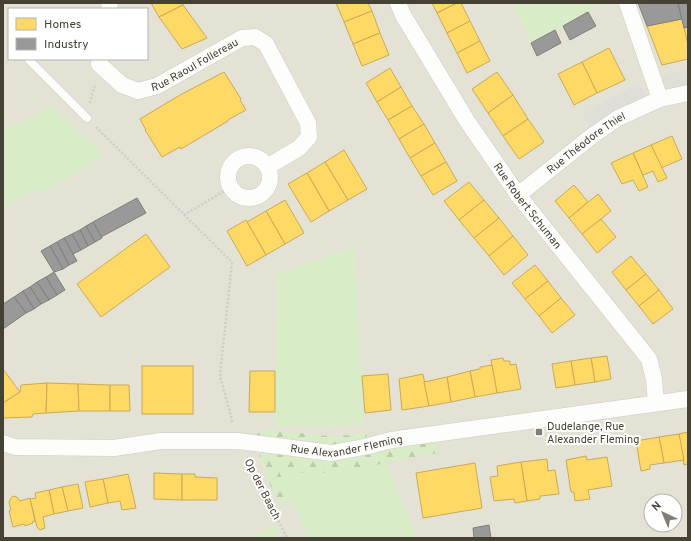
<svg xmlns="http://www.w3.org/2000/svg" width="691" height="541" font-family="Overpass,sans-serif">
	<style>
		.residential { fill: #e4e1d5; fill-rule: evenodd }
		.green { fill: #d9ecc8 }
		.forest { fill: url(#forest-firs) }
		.parking { fill: #dfded8 }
		.homes { fill: #ffd966; stroke: #c8ab57 }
		.industry { fill: #999; stroke: #807f7b }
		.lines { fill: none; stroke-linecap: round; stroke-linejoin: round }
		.service-casing { stroke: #cecdc6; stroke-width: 9 }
		.minor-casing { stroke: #cecdc6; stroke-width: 17 }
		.path { stroke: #d1ceca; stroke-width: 2.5; stroke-dasharray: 2 2; stroke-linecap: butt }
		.service { stroke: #fdfdfc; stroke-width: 8 }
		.minor { stroke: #fdfdfc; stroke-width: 16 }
		.poi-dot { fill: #827e74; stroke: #fff; stroke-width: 1.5 }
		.labels { text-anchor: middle; stroke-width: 4; stroke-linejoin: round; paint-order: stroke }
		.street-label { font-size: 11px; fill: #464135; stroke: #fff }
		.poi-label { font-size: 11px; fill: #464135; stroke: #fff; text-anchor: start }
	</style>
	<defs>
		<pattern id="forest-firs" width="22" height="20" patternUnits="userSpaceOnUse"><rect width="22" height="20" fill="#d9ecc8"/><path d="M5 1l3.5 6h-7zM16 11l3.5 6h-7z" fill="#bcccac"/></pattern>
	</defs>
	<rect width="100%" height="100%" fill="#f0efe8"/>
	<!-- residential -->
	<path class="residential" d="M3 3H511L531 43 606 3H688V538H3ZM9 9H147V59H9ZM651 501H675V525H651Z"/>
	<!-- green -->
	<g class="green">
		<polygon points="511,3 606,3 531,43"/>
		<polygon points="52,106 105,156 41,194 37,189 3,209 3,130"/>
		<polygon points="355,246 364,424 338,427 275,426 276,275"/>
		<polygon points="385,462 417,538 308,538 277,469 309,474 366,469"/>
		<polygon points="275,525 281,538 252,538"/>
	</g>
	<!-- forest -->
	<polygon class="forest" points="263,429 336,437 366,432 369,446 436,433 438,453 385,462 366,469 309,474 278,469 291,500 279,504 263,469 255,436"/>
	<!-- parking -->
	<g class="parking">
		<polygon points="688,70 688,87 663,91 658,77"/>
		<polygon points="639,83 646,96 591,129 583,115"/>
	</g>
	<!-- homes -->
	<g class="homes">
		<polygon points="151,3 182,3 183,5 159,17"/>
		<polygon points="336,3 368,3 372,11 344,22"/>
		<polygon points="432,3 457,3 437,13"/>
		<polygon points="457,3 461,3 470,21 447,33 437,13"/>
		<polygon points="183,5 207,38 182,49 159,17"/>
		<polygon points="372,11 380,33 353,44 344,22"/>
		<polygon points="682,19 688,44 688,59 662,65 647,26"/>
		<polygon points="470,21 480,41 457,53 447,33"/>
		<polygon points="688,27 688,44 684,28"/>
		<polygon points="380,33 389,55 362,66 353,44"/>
		<polygon points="480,41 490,61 467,73 457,53"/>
		<polygon points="609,48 625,80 597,93 582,62"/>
		<polygon points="582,62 597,93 574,105 558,74"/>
		<polygon points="390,68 401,87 377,102 366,83"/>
		<polygon points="224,72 241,99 240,100 246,110 228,120 228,121 181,149 180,147 162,157 145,130 146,130 140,119 180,95"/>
		<polygon points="497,72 513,95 488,113 472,89"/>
		<polygon points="401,87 412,106 388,120 377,102"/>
		<polygon points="513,95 528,119 503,136 488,113"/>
		<polygon points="412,106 424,124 399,139 388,120"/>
		<polygon points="528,119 544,142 519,159 503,136"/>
		<polygon points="424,124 435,143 410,158 399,139"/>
		<polygon points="672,136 682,159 661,168 651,145"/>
		<polygon points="435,143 446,162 421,176 410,158"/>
		<polygon points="651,145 667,178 658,182 653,171 643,175 633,153"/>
		<polygon points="344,150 367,189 348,200 325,162"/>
		<polygon points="633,153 648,187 639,191 633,180 622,184 611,163"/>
		<polygon points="325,162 348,200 329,211 307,173"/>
		<polygon points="446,162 457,181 433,195 421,176"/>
		<polygon points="307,173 329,211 311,222 288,184"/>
		<polygon points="469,182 484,200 459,220 444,201"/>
		<polygon points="574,185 588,202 569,218 555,201"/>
		<polygon points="598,194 611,211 582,234 569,218"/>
		<polygon points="285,200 304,233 285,244 266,211"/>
		<polygon points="484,200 499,218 474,238 459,220"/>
		<polygon points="266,211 285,244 266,255 247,222"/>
		<polygon points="499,218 513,236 489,256 474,238"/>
		<polygon points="601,219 616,237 597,253 582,234"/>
		<polygon points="246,220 266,255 247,266 227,231"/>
		<polygon points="146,234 170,267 101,317 77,284"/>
		<polygon points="513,236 528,255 504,275 489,256"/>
		<polygon points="631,256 646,274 626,290 612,272"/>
		<polygon points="535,265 548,281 525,299 512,283"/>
		<polygon points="646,274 659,290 639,306 626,290"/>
		<polygon points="548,281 561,298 539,316 525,299"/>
		<polygon points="659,290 673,309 653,324 639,306"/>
		<polygon points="561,298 575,315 552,333 539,316"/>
		<polygon points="607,356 611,379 595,382 591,358"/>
		<polygon points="503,358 504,361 510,361 510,365 516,364 521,389 497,393 491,360"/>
		<polygon points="591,358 595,382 575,385 571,361"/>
		<polygon points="571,361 575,385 556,388 552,364"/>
		<polygon points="492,365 497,393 475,397 470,371 480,369 480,367"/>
		<rect x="142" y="366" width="51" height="48"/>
		<polygon points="3,369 20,392 3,403"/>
		<polygon points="250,371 275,371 275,412 249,412"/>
		<polygon points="470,371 475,397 451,402 447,377"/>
		<polygon points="388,374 391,410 365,413 362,376"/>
		<polygon points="423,374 429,406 402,410 399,379"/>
		<polygon points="447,377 451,402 429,406 424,382"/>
		<polygon points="47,383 46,413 33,414 32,417 3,418 3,403 20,392 21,385"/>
		<polygon points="47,383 78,384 79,411 46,413"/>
		<polygon points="78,384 110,385 110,411 79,411"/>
		<polygon points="110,385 129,385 130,411 110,411"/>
		<polygon points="688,432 688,464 684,465 679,434"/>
		<polygon points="679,434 684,460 664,463 659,437"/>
		<polygon points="659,437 664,463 650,465 650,469 641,471 636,441"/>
		<polygon points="586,456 587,460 607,457 612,486 588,490 590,499 575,501 574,492 571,492 566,460"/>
		<polygon points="547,459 548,471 555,470 559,494 540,496 540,499 527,501 521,462"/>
		<polygon points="521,462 527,501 515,503 514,499 494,501 490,477 498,476 497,466"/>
		<polygon points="475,463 482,508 423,518 416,473"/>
		<polygon points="154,473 182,474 182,500 154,499"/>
		<polygon points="128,474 136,508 122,510 120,501 108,503 103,479"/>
		<polygon points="182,474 195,474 195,477 217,478 217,500 182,500"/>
		<polygon points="103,479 108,503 90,507 85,482"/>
		<polygon points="78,484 83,508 68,511 62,487"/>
		<polygon points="62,487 68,511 54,514 49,490"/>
		<polygon points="49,490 54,514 43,517 45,528 40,530 37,527 30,499 36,498 35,493"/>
		<polygon points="13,496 17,497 20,501 30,498 35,521 32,522 33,523 25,526 24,524 13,527 9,511 11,510 9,502 11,498"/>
	</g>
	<!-- industry -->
	<g class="industry">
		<polygon points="638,3 678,3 682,19 647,26"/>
		<polygon points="678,3 688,3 688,27 684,28"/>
		<polygon points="588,12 596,26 570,40 563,26"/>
		<polygon points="555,30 561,43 537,56 531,43"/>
		<polygon points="137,198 146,213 101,237 93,222"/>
		<polygon points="93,222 102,238 95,242 86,226"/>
		<polygon points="86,226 95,242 88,246 80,230"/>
		<polygon points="80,230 88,246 81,250 72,234"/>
		<polygon points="72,234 81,250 73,254 64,238"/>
		<polygon points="64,238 77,261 69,265 57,242"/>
		<polygon points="57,242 69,265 63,269 50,246"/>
		<polygon points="50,246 63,269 54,272 41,251"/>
		<polygon points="54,272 65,290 57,295 46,277"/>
		<polygon points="46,277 57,295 49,300 37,282"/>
		<polygon points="37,282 49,300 41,304 30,287"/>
		<polygon points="30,287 41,304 34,309 23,291"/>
		<polygon points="23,291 34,309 26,313 14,297"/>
		<polygon points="14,297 26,313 3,329 3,304"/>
		<polygon points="489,525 491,538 474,538 473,528"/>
	</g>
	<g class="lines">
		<!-- service casing -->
		<g class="service-casing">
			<polyline id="service" points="28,59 87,118"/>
		</g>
		<!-- minor casing -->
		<g class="minor-casing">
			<g id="minor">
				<path id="s1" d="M398 3 403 15 467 121 518 195 649 359 654 379 656 403"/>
				<polyline points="627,3 660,99"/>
				<polyline points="109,9 110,3"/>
				<path id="s2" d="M100 59 99 64 122 85 138 91 157 86 242 38 255 37 266 44 308 123 309 137 299 148 267 167"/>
				<circle cx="249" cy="177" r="21"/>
				<path id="s3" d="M518 195 592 136 618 118 660 99 688 93"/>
				<path id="s4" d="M3 443 15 447 114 448 161 441H238L332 453 369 446 387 441 405 438 688 399"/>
			</g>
		</g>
		<!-- path -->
		<g class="path">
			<polyline points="90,103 95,84"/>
			<polyline points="96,127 232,262 220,376 233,424"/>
			<polyline points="184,215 231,187"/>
			<polyline points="248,460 287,538"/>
		</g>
		<!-- service -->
		<use href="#service" class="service"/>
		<!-- minor -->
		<use href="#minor" class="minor"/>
	</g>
	<!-- markers -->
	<rect class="poi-dot" x="535" y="428" width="8" height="8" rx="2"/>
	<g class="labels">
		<!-- street labels -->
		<g class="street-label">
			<text dy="4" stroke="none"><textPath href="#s2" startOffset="116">Rue Raoul Follereau</textPath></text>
			<text dy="4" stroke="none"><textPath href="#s3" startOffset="86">Rue Théodore Thiel</textPath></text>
			<text dy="4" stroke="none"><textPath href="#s1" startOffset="241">Rue Robert Schuman</textPath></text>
			<text dy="4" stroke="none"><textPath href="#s4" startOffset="346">Rue Alexander Fleming</textPath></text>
			<text transform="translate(263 489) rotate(63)" y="4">Op der Baach</text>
		</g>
		<!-- poi labels -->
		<g class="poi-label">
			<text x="547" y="430">Dudelange, Rue<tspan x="547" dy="13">Alexander Fleming</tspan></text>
		</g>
	</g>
	<!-- border -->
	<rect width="691" height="541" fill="none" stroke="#464135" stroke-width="8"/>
	<!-- legend -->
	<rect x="8" y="8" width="140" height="52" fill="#ffffff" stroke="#b5b3ae"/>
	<rect x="16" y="18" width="20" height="12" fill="#ffd966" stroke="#b5b3ae"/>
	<text x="44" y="28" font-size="12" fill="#464135">Homes</text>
	<rect x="16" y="38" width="20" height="12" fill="#999999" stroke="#b5b3ae"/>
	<text x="44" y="48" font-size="12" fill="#464135">Industry</text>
	<!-- north arrow -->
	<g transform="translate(663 513) rotate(316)"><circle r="19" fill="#ffffff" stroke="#b5b3ae"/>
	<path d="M0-3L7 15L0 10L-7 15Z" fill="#827e74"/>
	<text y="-6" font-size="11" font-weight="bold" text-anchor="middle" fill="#464135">N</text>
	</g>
</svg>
